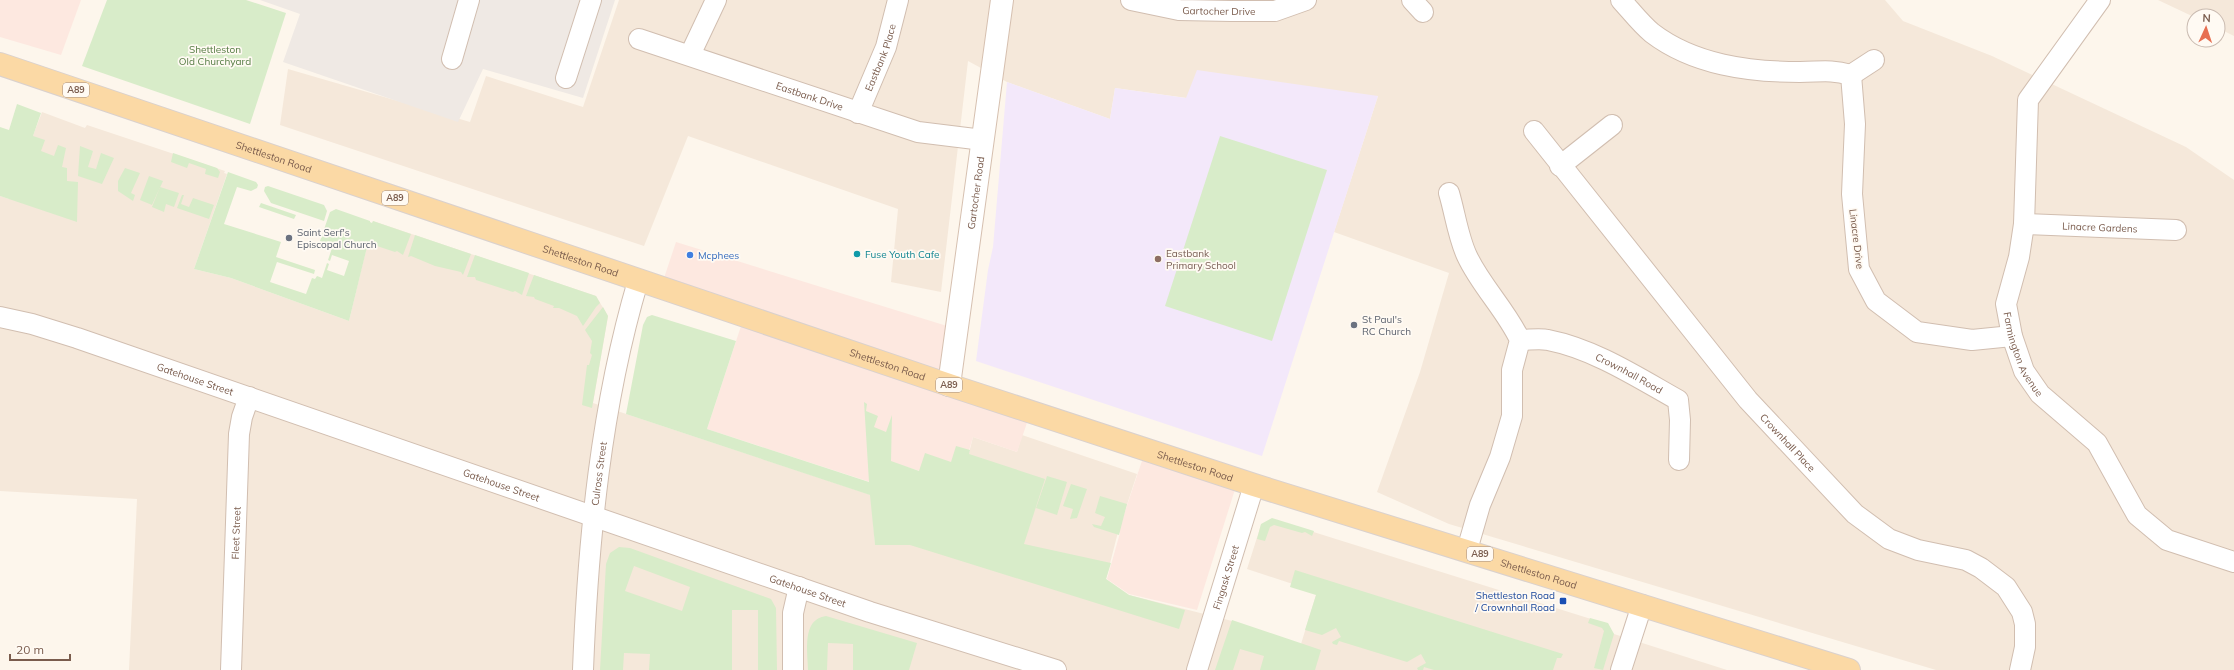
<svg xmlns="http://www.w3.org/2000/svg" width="2234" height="670" font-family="Mulish,sans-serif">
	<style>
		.residential { fill: #f5e8da }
		.commercial { fill: #fde8e0 }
		.industrial { fill: #efe9e4 }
		.education { fill: #f3e8fa }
		.green { fill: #d8ecc9; fill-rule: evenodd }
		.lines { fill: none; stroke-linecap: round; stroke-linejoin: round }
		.street-casing { stroke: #d1beb0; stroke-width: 22 }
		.secondary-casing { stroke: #d6c0b0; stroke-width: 24 }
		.primary-casing { stroke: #dad1cd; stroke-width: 24 }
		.street { stroke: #fff; stroke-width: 20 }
		.secondary { stroke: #fff; stroke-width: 22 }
		.primary { stroke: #fbd9a5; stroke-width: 22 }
		.worship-dot { fill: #6b7280; stroke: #fffaf3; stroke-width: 1.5 }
		.culture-dot { fill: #0f9aa8; stroke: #fffaf3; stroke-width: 1.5 }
		.shop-dot { fill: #3f7fe0; stroke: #fffaf3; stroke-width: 1.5 }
		.education-dot { fill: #8d6e63; stroke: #fffaf3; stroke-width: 1.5 }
		.transit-dot { fill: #1a4fb4; stroke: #fffaf3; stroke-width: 1.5 }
		.labels { text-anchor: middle; stroke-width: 3.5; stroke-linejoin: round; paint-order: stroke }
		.shield { fill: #fffaf3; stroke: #a28b7f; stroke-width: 1 }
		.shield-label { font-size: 9px; font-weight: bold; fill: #7a5c4d }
		.street-label { font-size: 10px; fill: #7a5c4d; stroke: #fffaf3 }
		.park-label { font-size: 10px; fill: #537a41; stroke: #fffaf3 }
		.worship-label { font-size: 10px; fill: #5b616d; stroke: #fffaf3; text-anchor: start }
		.education-label { font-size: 10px; fill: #785e54; stroke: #fffaf3; text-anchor: start }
		.culture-label { font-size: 10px; fill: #0d838f; stroke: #fffaf3; text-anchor: start }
		.shop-label { font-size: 10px; fill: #366cbe; stroke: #fffaf3; text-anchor: start }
		.transit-label { font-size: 10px; fill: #164399; stroke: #fffaf3; text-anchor: end }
	</style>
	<rect width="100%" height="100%" fill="#fdf6ec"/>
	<!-- residential -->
	<g class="residential">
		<polygon points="619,0 1885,0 1903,21 1992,56 2186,147 2234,180 2234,670 1936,670 1449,524 1377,492 1420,372 1449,273 1334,232 1378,96 1187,98 1115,88 1110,119 1007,82 968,61 941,292 891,282 898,209 688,136 644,246 280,125 288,69 470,122 486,76 583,107"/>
		<polygon points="2158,0 2234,0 2234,36 2218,28 2218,16 2194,17"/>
		<polygon points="42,112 85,128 87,125 225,171 224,173 227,174 194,269 231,278 349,321 373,221 596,296 608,316 593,403 871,495 875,545 967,543 969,453 973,437 1017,452 1022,435 1137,474 1118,532 1106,579 1129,595 1232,621 1301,644 1317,592 1247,569 1261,525 1272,519 1607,624 1614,634 1727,670 129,670 137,499 0,491 0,196 9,199"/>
	</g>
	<!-- commercial -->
	<g class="commercial">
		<polygon points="0,0 81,0 61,55 0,37"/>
		<polygon points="676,242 947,326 942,388 1030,414 1017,452 973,437 968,454 968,486 868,455 870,482 707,429 745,314 662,284"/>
		<polygon points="1145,452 1237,483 1197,610 1129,594 1107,579 1120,533 1118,532"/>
	</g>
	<!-- industrial -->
	<polygon class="industrial" points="260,0 615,0 583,98 483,69 458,122 283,62 300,14"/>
	<!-- education -->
	<polygon class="education" points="1197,70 1378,96 1262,456 976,361 988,270 993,247 1007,82 1110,119 1115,88 1186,98"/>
	<!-- green -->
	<g class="green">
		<polygon points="107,0 246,0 286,13 250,124 82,66"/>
		<polygon points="17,104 41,113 33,136 45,140 41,151 54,156 58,145 66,148 62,167 67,168 67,181 78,182 77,222 0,196 0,127 9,130"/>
		<polygon points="1220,136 1327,170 1272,341 1165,306"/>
		<polygon points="80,146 93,151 88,167 96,169 101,153 114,158 102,184 78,176"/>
		<polygon points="173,153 217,168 220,172 218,178 205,174 206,169 189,163 187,168 171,162"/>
		<polygon points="125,168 140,173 131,193 135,195 133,201 118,191 118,181"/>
		<polygon points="228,172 256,182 258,185 257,188 251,191 237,187 224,224 281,242 276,257 315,270 314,274 277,262 270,282 306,294 312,278 315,279 317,276 322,278 327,263 329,264 327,270 344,276 349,261 332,255 330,261 328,260 333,245 320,241 330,212 336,209 370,221 370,222 372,223 373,221 411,234 403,255 397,251 395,252 368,243 349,321 231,278 194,269"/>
		<polygon points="149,176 163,181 152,205 140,200"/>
		<polygon points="268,186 324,205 327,211 324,221 271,203 264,191 265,187"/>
		<polygon points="160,187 179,193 174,207 166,204 164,212 152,207"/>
		<polygon points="182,195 184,195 181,204 189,207 193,198 214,205 209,219 177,208"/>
		<polygon points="261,203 296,215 294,219 259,207"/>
		<polygon points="415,235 471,254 463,275 461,272 435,266 411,256 408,257"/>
		<polygon points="475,255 529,273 522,295 515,291 513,292 476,280 475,277 467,277"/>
		<polygon points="534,275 596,296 600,303 596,307 583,326 577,316 559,308 553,308 554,306 535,299 534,297 526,296"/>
		<polygon points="603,307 608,316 592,408 582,405 587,365 589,365 592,355 590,353 592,341 585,330"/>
		<polygon points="652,315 736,341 707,429 869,482 864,402 867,404 866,411 878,416 874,427 886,432 892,415 891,461 919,471 925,453 951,462 956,446 970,450 969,454 1045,479 1024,544 1111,563 1106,579 1129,595 1185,610 1179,629 910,545 875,545 870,495 626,414 643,325 647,317"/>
		<polygon points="1047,476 1067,482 1057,515 1036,508"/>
		<polygon points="1071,484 1087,489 1077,518 1070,519 1073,509 1063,506"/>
		<polygon points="1100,496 1127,504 1119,535 1094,527 1092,524 1101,526 1105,517 1095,513"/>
		<polygon points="1272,518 1314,531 1312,536 1305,532 1302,533 1274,525 1270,527 1265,541 1257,539 1261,524"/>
		<path d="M619 547 630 548 771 599 776 608 777 670H758V610H732V670H649L650 654 624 653 623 670H600L606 564 610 553ZM634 566 690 587 682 611 625 591Z"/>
		<polygon points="1295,570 1563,654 1561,658 1557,658 1553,670 1434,670 1424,667 1423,670 1418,670 1417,668 1426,663 1421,654 1407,662 1339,641 1337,645 1333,644 1332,642 1341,637 1336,628 1322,635 1305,630 1316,595 1290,587"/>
		<path d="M826 616 917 643 909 670H853V644L828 643 827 670H808C808 653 801 619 826 616Z"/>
		<polygon points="1590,618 1608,623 1614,634 1603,670 1594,668 1604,631 1602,628 1588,623"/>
		<polygon points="1232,620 1321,650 1315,670 1260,670 1264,656 1240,649 1233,670 1215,670"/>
	</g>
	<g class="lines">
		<!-- street casing -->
		<g class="street-casing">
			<g id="street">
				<path id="s1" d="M1131 0 1179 10 1231 11H1275L1306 0"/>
				<polyline points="1412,0 1423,12"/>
				<path d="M1621 0C1631 11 1641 24 1652 33 1694 65 1749 72 1800 72 1821 72 1829 69 1851 75L1855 124 1852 194 1859 269 1876 301 1917 332 1972 340 2012 336"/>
				<path id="s2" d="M2100 0 2028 100 2024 224 2019 257 2006 304 2012 336 2024 371 2040 394 2097 443 2137 515 2167 540 2234 562"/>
				<path id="s3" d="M639 39 918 132 983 140"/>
				<polyline points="690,55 716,0"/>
				<polyline points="452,59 469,0"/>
				<polyline points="1851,75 1874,60"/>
				<polyline points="566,78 591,0"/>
				<path id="s4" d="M858 113 886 47 898 0"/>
				<path id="s5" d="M1534 131 1748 400 1855 514 1889 539 1918 550 1966 560 1981 568 2006 587 2022 612 2025 624V647L2020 670"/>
				<polyline points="1560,166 1612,125"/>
				<path d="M1449 193C1455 213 1458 237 1467 256 1481 286 1506 310 1520 340L1512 370V416L1500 457 1480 505 1467 550"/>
				<path id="s6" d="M2024 224 2176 230"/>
				<path id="s7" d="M0 317 32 324 77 338 870 612 1056 670"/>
				<path id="s8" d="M1520 340C1529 340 1540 338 1548 340 1594 349 1637 377 1678 400L1680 420 1679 460"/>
				<path id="s9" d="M231 670 239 434 242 417 249 397"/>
				<path id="s10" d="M583 670C588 540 601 406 638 281"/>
				<polyline points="793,670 793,613 799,587"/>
				<path id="s11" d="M1197 670 1254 485"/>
				<polyline points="1621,670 1642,605"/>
			</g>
		</g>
		<!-- secondary casing -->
		<g class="secondary-casing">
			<g id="secondary">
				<path id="s12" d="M949 385 1002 0"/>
			</g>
		</g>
		<!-- primary casing -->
		<g class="primary-casing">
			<g id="primary">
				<path id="s13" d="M0 64 949 385 1254 485 1849 670"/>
			</g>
		</g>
		<!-- street -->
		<use href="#street" class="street"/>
		<!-- secondary -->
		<use href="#secondary" class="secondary"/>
		<!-- primary -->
		<use href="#primary" class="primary"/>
	</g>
	<!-- markers -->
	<g class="worship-dot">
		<circle cx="289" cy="238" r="4"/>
		<circle cx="1354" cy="325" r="4"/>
	</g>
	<circle class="culture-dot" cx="857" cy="254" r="4"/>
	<circle class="shop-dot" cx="690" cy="255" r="4"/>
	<circle class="education-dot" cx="1158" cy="259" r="4"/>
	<rect class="transit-dot" x="1559" y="597" width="8" height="8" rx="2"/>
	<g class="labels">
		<!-- shield labels -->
		<g class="shield">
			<rect x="63" y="83" width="26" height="14" rx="3"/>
			<rect x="382" y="191" width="26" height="14" rx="3"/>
			<rect x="936" y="378" width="26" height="14" rx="3"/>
			<rect x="1467" y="547" width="26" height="14" rx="3"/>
		</g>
		<g class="shield-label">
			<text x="76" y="93">A89</text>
			<text x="395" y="201">A89</text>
			<text x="949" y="388">A89</text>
			<text x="1480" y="557">A89</text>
		</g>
		<!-- street labels -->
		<g class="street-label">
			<text dy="4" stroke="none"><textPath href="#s1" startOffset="89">Gartocher Drive</textPath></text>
			<text dy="4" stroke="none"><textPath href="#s4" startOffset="60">Eastbank Place</textPath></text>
			<text dy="4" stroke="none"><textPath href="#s3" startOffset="180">Eastbank Drive</textPath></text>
			<text dy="4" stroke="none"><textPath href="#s13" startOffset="289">Shettleston Road</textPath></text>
			<text dy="4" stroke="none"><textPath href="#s12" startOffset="194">Gartocher Road</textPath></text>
			<text dy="4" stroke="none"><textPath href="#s6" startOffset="76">Linacre Gardens</textPath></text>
			<text transform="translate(1857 239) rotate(83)" y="4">Linacre Drive</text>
			<text dy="4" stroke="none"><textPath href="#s13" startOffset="613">Shettleston Road</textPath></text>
			<text dy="4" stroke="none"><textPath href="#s2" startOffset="383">Farmington Avenue</textPath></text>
			<text dy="4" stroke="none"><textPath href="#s13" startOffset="937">Shettleston Road</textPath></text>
			<text dy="4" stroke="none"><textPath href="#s8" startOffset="116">Crownhall Road</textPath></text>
			<text dy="4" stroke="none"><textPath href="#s7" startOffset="205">Gatehouse Street</textPath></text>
			<text dy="4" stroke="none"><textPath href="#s5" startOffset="402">Crownhall Place</textPath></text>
			<text dy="4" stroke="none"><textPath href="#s13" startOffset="1261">Shettleston Road</textPath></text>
			<text dy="4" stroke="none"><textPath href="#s10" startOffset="197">Culross Street</textPath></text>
			<text dy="4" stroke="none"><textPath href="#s7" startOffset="529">Gatehouse Street</textPath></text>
			<text dy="4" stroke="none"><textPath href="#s9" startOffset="137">Fleet Street</textPath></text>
			<text dy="4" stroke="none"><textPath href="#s13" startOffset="1621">Shettleston Road</textPath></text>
			<text dy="4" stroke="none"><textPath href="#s11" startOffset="97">Fingask Street</textPath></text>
			<text dy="4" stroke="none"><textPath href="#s7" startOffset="853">Gatehouse Street</textPath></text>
		</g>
		<!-- park labels -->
		<g class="park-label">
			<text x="215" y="53">Shettleston<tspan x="215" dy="12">Old Churchyard</tspan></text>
		</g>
		<!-- worship labels -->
		<g class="worship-label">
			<text x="297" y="236">Saint Serf's<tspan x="297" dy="12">Episcopal Church</tspan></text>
			<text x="1362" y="323">St Paul's<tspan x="1362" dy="12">RC Church</tspan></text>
		</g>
		<!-- education labels -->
		<g class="education-label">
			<text x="1166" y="257">Eastbank<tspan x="1166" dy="12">Primary School</tspan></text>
		</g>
		<!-- culture labels -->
		<g class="culture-label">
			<text x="865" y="258">Fuse Youth Cafe</text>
		</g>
		<!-- shop labels -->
		<g class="shop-label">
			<text x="698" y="259">Mcphees</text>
		</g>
		<!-- transit labels -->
		<g class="transit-label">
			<text x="1555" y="599">Shettleston Road<tspan x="1555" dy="12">/ Crownhall Road</tspan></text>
		</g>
	</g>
	<!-- north arrow -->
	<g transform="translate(2206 28) rotate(3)"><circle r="19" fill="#fffaf3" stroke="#cabbb1"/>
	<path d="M0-3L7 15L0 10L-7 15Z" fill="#e76f51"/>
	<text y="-6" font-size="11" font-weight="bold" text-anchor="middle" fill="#7a5c4d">N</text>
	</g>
	<!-- scale -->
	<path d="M10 654v6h60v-6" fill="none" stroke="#7a5c4d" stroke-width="2"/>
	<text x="16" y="654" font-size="12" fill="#7a5c4d" stroke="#fffaf3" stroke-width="3" paint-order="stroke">20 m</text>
</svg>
